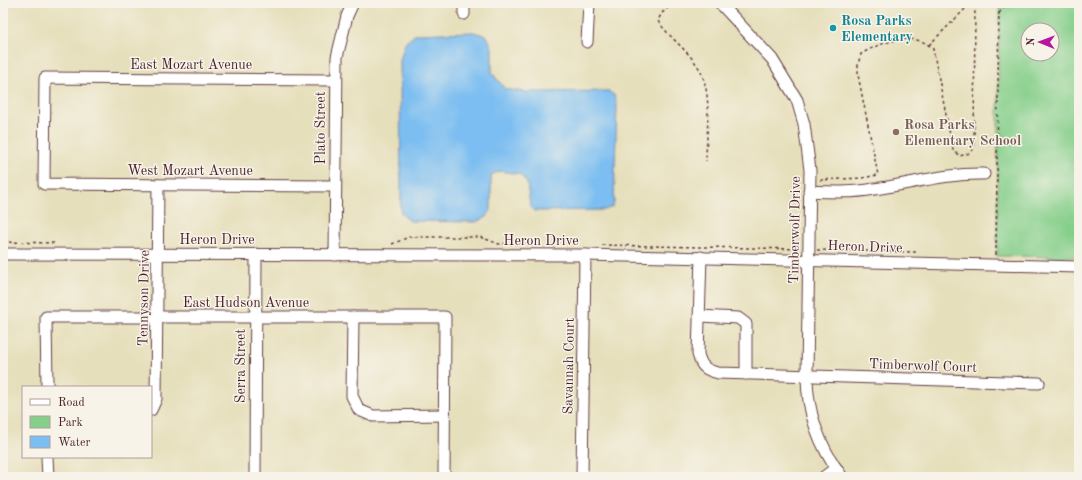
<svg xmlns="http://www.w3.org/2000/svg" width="1082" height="480" font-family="'Old Standard TT',serif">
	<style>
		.green { fill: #86cf8b; stroke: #68775b; fill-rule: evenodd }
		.water { fill: #7bbef1; stroke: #626e8e }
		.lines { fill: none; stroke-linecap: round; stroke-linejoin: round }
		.minor-casing { stroke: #613c41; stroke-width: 13 }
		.path { stroke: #613c41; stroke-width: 1.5; stroke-dasharray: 3 3; stroke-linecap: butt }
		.minor { stroke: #fff; stroke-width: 11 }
		.culture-dot { fill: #0f9aa8; stroke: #f7f3e8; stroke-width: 1.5 }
		.education-dot { fill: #8d6e63; stroke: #f7f3e8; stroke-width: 1.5 }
		.labels { text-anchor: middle; stroke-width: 3; stroke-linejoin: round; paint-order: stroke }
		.culture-label { font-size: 14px; font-weight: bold; fill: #0d838f; stroke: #f7f3e8; text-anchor: start }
		.street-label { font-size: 14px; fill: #4a1f2b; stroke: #f7f3e8 }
		.education-label { font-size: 14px; font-weight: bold; fill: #785e54; stroke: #f7f3e8; text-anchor: start }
	</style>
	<rect width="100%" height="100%" fill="#f7f3e8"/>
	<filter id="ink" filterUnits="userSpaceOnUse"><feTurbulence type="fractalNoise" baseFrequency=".025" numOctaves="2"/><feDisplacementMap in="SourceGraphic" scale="8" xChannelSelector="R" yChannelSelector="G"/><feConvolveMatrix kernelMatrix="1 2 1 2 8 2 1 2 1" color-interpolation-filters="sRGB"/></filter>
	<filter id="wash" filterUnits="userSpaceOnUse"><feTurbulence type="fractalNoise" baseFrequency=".012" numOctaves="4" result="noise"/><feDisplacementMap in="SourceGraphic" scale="16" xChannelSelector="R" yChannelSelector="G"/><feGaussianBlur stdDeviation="0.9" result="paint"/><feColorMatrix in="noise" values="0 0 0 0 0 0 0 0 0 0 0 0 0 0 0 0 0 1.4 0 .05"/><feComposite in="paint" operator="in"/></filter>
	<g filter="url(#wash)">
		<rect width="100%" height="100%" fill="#e6dfbb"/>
		<!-- green -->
		<path class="green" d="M999 3H1079V257L997 256ZM1028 30H1052V54H1028Z"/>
		<!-- water -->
		<polygon class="water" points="474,32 487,36 492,48 492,73 505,89 526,92 608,91 614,95 617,105 614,203 612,207 605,210 534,211 530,206 527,183 520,174 500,171 491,175 491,209 487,217 476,222 410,221 401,213 400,60 405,43 416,34"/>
	</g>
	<g filter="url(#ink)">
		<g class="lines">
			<!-- minor casing -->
			<g class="minor-casing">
				<g id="minor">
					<path d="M720 3 772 59 797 100 804 124 810 170 807 376C807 414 820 447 842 477"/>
					<polyline points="464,14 464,3"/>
					<polyline points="587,42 589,3"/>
					<polyline points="335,186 44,184 45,78 336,80"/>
					<path d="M809 191C831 192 853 193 874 189 911 184 946 173 984 174"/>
					<polyline points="3,254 585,255 1079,267"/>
					<polyline points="335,255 337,57 347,16 353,3"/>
					<path d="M701 257 698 354C701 366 705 370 718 373L1039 383"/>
					<polyline points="699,316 738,318 746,324 746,374"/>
					<polyline points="353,317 352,396 359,410 373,416 444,415"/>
					<polyline points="47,387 46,317 445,317 444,477"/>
					<polyline points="151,410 156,399 158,185"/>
					<polyline points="47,457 48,477"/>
					<polyline points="255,477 256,254"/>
					<polyline points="582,477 585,255"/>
					<polyline points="824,477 836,468"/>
				</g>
			</g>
			<!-- path -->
			<g class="path">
				<path d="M673 3 661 14 658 21C669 37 686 49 697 65 714 90 706 132 706 161"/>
				<polyline points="901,3 904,3"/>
				<polyline points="1024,3 1044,3"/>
				<polyline points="999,13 1004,7 1011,3"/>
				<polyline points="929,45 971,3"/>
				<path d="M820 180 862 178 878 175 858 75V64L861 54C881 42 915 30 933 49L953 150 960 156 970 153 974 148 975 3"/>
				<polyline points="3,242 57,243"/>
				<polyline points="392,244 409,237 480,237 499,244 540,244"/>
				<polyline points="602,245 800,249"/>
				<polyline points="817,250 916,252"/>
				<polyline points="996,255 999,3"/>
			</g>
			<!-- minor -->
			<use href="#minor" class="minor"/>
		</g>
	</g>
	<!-- markers -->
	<circle class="culture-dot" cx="833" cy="28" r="4"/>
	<circle class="education-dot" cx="896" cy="132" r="4"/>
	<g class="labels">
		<!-- culture labels -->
		<g class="culture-label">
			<text x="841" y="25">Rosa Parks<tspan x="841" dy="16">Elementary</tspan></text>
		</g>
		<!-- street labels -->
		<g class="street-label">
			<text x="191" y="69">East Mozart Avenue</text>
			<text transform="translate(320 128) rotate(-90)" y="5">Plato Street</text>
			<text x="190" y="175">West Mozart Avenue</text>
			<text transform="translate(794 230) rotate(-89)" y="5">Timberwolf Drive</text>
			<text x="217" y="244">Heron Drive</text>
			<text x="541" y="245">Heron Drive</text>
			<text transform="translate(865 246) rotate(2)" y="5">Heron Drive</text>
			<text transform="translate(143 298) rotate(-89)" y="5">Tennyson Drive</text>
			<text x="246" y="307">East Hudson Avenue</text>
			<text transform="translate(923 365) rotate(2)" y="5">Timberwolf Court</text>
			<text transform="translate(240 366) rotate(-90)" y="5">Serra Street</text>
			<text transform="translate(568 366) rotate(-89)" y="5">Savannah Court</text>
		</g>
		<!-- education labels -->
		<g class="education-label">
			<text x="904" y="129">Rosa Parks<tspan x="904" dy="16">Elementary School</tspan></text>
		</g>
	</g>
	<!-- margin -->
	<rect width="1082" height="480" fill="none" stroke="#f7f3e8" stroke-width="16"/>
	<!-- legend -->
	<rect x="22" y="386" width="130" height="72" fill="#f7f3e8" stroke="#b29e9c"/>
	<rect x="30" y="399" width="20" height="6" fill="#ffffff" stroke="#b29e9c"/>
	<text x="58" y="406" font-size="12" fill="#4a1f2b">Road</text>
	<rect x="30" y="416" width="20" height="12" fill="#86cf8b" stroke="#b29e9c"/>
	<text x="58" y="426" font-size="12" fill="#4a1f2b">Park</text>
	<rect x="30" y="436" width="20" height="12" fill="#7bbef1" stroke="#b29e9c"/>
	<text x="58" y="446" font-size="12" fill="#4a1f2b">Water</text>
	<!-- north arrow -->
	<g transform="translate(1040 42) rotate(271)"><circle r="19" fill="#f7f3e8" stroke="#b29e9c"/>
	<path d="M0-3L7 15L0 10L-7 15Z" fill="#b5179e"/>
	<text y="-6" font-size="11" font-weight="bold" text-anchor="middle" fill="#4a1f2b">N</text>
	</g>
</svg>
